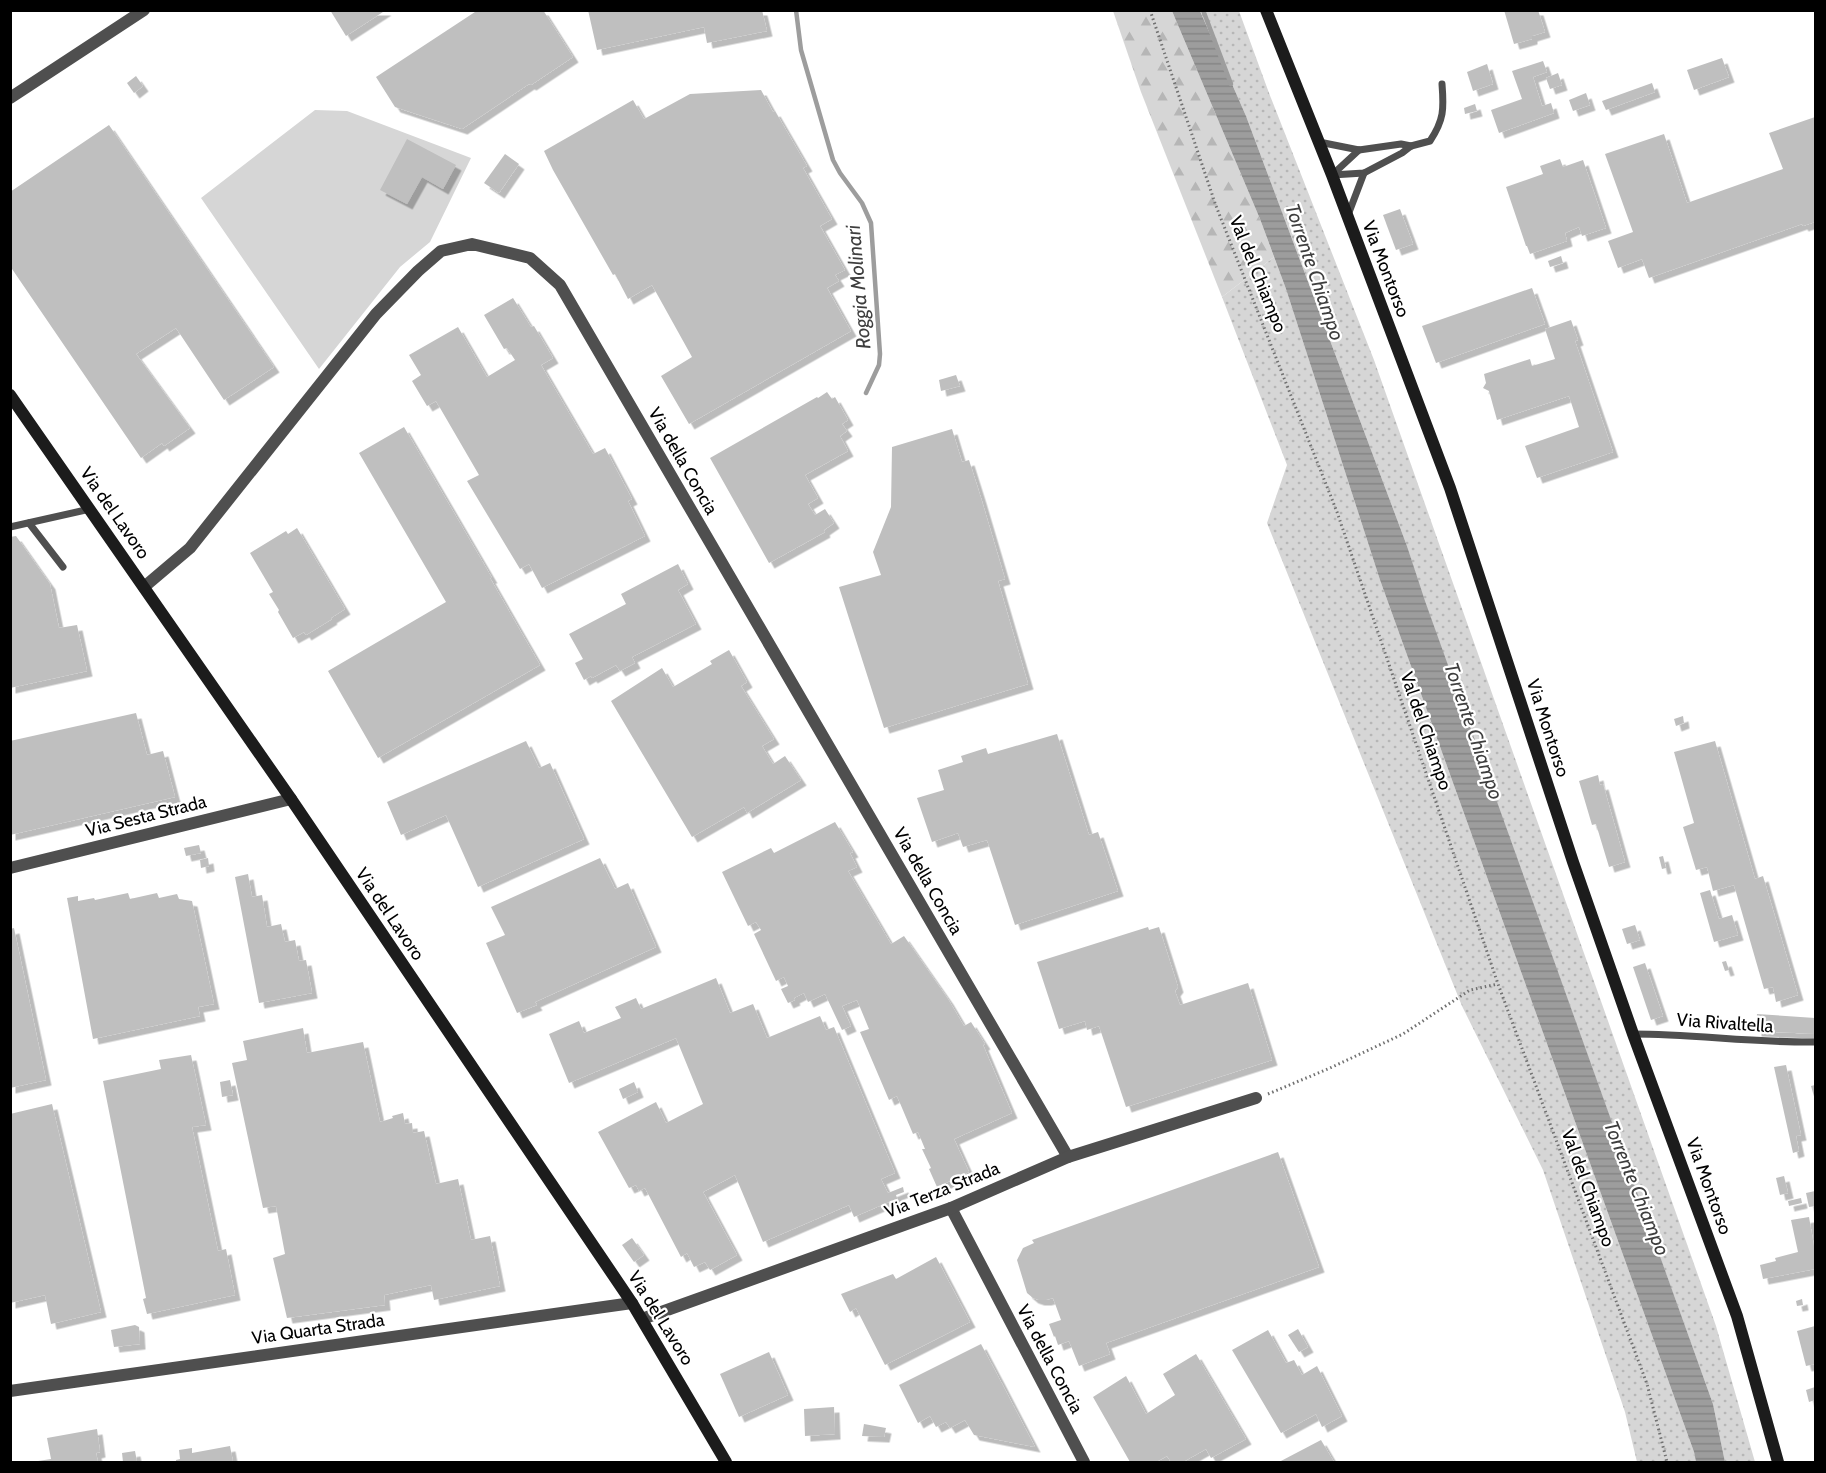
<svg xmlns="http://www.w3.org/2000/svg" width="1826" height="1473" font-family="Cabin,sans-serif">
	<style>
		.grass { fill: url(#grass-dots) }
		.forest { fill: url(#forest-firs) }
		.park { fill: #d6d6d6 }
		.water { fill: url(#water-rules) }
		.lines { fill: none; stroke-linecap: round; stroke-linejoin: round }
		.stream { stroke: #9d9d9d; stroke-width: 4.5 }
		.building { fill: #bfbfbf; filter: url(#shadow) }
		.path { stroke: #717171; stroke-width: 3; stroke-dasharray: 1.5 3; stroke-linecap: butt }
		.lane { stroke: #4f4f4f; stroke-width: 7 }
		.street { stroke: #4f4f4f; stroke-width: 12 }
		.secondary { stroke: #1c1c1c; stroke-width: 12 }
		.labels { text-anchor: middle; stroke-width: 4.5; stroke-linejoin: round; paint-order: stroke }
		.street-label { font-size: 18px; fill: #000; stroke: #fff }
		.water-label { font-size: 20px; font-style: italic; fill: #3e3e3e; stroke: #fff }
	</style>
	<defs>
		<pattern id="grass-dots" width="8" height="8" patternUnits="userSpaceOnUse" patternTransform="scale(1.5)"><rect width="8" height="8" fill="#d6d6d6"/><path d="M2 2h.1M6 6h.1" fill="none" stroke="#b6b6b6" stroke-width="1.8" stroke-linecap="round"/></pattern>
		<pattern id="forest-firs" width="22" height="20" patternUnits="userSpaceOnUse" patternTransform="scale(1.5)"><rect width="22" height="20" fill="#d6d6d6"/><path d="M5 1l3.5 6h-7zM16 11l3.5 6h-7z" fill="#b6b6b6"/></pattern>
		<pattern id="water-rules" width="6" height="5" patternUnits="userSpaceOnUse" patternTransform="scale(1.5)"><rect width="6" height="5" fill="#9d9d9d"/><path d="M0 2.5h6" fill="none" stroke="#858585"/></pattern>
		<filter id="shadow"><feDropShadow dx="5.5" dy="5.5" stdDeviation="0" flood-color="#0004"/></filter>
	</defs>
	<rect width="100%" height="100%" fill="#fff"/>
	<!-- grass -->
	<g class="grass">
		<polygon points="1200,11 1239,11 1269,93 1374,360 1716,1326 1755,1462 1725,1462 1713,1404 1424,601 1407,546 1246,116"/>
		<polygon points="1274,257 1286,289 1380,580 1694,1452 1696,1462 1637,1462 1625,1412 1543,1170 1462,1006 1267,523 1287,465 1222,297"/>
	</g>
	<!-- forest -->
	<polygon class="forest" points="1113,11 1172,11 1260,219 1274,257 1222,297 1141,92"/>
	<!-- park -->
	<polygon class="park" points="315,110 347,111 471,158 430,242 400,267 319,369 201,198"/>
	<!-- water -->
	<polygon class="water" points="1172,11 1200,11 1246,116 1407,546 1425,601 1713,1404 1725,1462 1696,1462 1694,1452 1380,580 1286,289 1260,219"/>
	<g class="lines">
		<!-- stream -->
		<g class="stream">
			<polyline points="796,10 801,50 833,160 840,173 862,203 871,223 880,354 879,365 866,393"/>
			<polyline points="1203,10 1231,84"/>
		</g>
	</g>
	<!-- building -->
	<g class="building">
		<polygon points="330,10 386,10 346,36"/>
		<polygon points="478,10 543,10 573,57 531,85 529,84 462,129 395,107 376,77"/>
		<polygon points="588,10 762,10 767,31 707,43 704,27 597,50"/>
		<polygon points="1504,10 1538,10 1545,32 1532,36 1532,39 1514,44"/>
		<polygon points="1722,58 1729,77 1694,90 1687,70"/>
		<polygon points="1543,61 1547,72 1533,77 1542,106 1551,103 1554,113 1499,133 1491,110 1522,99 1512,71"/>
		<polygon points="1487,64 1493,84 1473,91 1467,72"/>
		<polygon points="1558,73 1562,85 1550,89 1546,78"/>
		<polygon points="136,76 143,86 134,93 127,83"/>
		<polygon points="1652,83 1655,92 1606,110 1602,101"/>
		<polygon points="761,90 773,112 775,111 807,166 803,168 832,219 820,226 845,270 835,275 839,281 827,288 851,331 689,424 661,376 692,357 652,285 628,299 615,274 613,275 553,170 544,151 633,100 644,119 690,94"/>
		<polygon points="1586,93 1590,105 1573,111 1569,100"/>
		<polygon points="1475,104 1477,111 1465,114 1464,108"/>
		<polygon points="1815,117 1815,222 1803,226 1802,224 1649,278 1642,259 1618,268 1608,241 1633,232 1605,154 1664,134 1687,203 1783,169 1769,133"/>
		<polygon points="109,125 274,367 224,400 176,328 136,354 190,428 164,446 162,443 141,458 10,266 10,192"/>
		<polygon points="407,139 456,165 443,189 422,177 407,204 380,190"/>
		<polygon points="505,154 519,164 499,193 484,183"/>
		<polygon points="1560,159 1563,167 1583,160 1606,228 1582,236 1579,227 1565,233 1567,241 1530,254 1527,246 1526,246 1506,187 1543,174 1540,166"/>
		<polygon points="1400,209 1413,244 1396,250 1383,215"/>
		<polygon points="1561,256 1563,263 1550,267 1548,261"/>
		<polygon points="1532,288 1545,324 1436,363 1422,326"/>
		<polygon points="513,298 531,327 534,326 553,358 541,365 593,454 605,448 632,499 628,501 645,536 542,588 529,564 520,569 467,481 479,475 436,401 427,406 412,381 421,375 409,355 458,327 487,377 515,360 507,348 504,349 484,315"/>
		<polygon points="1571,320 1578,340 1575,341 1613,452 1537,478 1525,446 1579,427 1569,396 1497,420 1489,391 1483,388 1486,383 1484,374 1530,359 1532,366 1555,359 1545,329"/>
		<polygon points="956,375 960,386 941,391 939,380"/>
		<polygon points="827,392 832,399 835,397 848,420 842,424 847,431 840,436 848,451 805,475 818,498 808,504 815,515 825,509 834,523 824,530 825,532 769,563 710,458 817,397 818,398"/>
		<polygon points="404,427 492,578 490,578 540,665 378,758 328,671 446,602 359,453"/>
		<polygon points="952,429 962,462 969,460 981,498 1005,579 998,581 1028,684 884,728 839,587 881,575 873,552 891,507 892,447"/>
		<polygon points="297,528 345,609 331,618 332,619 306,635 304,632 293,638 278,612 279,610 269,594 273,592 250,553 286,531 288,534"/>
		<polygon points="16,536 50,584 59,628 77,625 87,671 10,688 10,537"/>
		<polygon points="678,564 688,584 678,590 696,624 632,657 635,663 620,671 616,665 592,678 591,676 584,680 575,663 583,659 569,634 626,604 621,594"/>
		<polygon points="729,650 747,682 741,686 774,739 762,746 773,764 785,756 801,780 747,813 744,807 692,837 611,701 662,668 673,687 712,664 710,661"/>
		<polygon points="136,713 147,755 163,751 175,797 10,835 10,741"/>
		<polygon points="1683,716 1684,723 1676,726 1674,719"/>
		<polygon points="1057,734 1089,835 1098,832 1118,891 1015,925 987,840 963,847 958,833 932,842 917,798 944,790 938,770 963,762 961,756 986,748 988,754"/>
		<polygon points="526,741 539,768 550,763 584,839 478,887 446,815 401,835 387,802"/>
		<polygon points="1715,741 1755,879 1763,876 1798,995 1776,1002 1773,987 1764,989 1734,885 1713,891 1707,867 1696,870 1683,827 1694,823 1674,752"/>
		<polygon points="1598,775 1600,785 1603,784 1625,862 1609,867 1596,824 1592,825 1579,781"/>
		<polygon points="835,822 853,852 850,853 857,867 848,871 891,944 904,936 948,999 964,1026 971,1022 985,1044 983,1045 1012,1113 954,1139 969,1172 937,1187 929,1169 931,1168 922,1149 925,1149 918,1132 913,1134 897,1096 889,1100 860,1032 869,1029 857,1000 842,1006 851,1026 842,1030 825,994 808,1002 804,993 794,998 795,1000 788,1003 781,989 788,986 784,977 776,981 754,934 761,930 756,922 748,926 722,872 771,848 774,853"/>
		<polygon points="199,845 201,853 186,856 184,848"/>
		<polygon points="1663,856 1666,868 1662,869 1659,857"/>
		<polygon points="208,858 209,866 201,868 200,860"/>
		<polygon points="600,858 615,889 628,883 656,947 535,1002 537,1005 517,1013 486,943 505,935 491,907"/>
		<polygon points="248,874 252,897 262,895 267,927 281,924 285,942 295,940 299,961 306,960 312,993 259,1003 235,877"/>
		<polygon points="1710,890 1719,919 1732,915 1738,935 1714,942 1700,893"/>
		<polygon points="128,893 130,899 157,893 159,898 177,894 179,899 192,901 214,1004 198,1007 200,1016 93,1039 67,898 78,896 78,901 94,898 95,900"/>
		<polygon points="1635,925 1640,940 1627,944 1622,929"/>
		<polygon points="1148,927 1149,930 1159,927 1178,987 1175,991 1180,1005 1248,983 1272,1060 1126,1107 1099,1026 1087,1030 1085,1021 1059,1029 1037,962"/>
		<polygon points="14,928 46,1080 10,1088 10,929"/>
		<polygon points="1726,961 1729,970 1725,971 1722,962"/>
		<polygon points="1645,963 1663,1016 1651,1020 1633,967"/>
		<polygon points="716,978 730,1013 753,1004 767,1038 820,1016 826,1030 834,1027 895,1173 881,1179 888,1193 903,1187 904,1192 896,1195 899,1204 894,1206 891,1201 854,1217 849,1205 763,1242 735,1175 703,1192 737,1255 710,1270 705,1262 694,1267 687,1253 681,1257 645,1188 639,1191 636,1185 629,1188 598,1132 656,1102 666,1123 703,1104 676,1038 569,1083 549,1034 579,1021 584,1033 621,1018 615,1007 636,998 641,1009"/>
		<polygon points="1757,1014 1815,1018 1815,1034 1756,1031"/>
		<polygon points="303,1028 307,1053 363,1042 380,1122 393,1118 392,1116 403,1113 405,1124 412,1123 413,1133 424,1131 436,1184 458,1179 471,1240 490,1236 500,1286 434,1300 431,1285 384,1295 385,1305 287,1318 273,1258 285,1254 276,1206 263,1208 232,1063 247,1060 243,1041"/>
		<polygon points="191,1055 206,1125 192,1127 218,1251 226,1249 235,1295 147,1314 143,1299 146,1298 103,1081 161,1069 159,1060"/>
		<polygon points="1786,1065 1801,1135 1796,1136 1799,1151 1793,1153 1774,1067"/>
		<polygon points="230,1080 233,1095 222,1097 220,1082"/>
		<polygon points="634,1082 638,1092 623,1099 619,1089"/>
		<polygon points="1815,1085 1815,1100 1811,1086"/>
		<polygon points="52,1104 101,1312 51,1324 45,1295 10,1303 10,1114"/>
		<polygon points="1278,1152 1319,1267 1106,1343 1110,1354 1079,1366 1069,1341 1058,1345 1055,1336 1054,1337 1049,1324 1061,1320 1053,1298 1046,1300 1039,1300 1033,1298 1027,1293 1017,1260 1023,1248 1034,1243 1032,1240"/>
		<polygon points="1784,1176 1788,1193 1780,1195 1776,1178"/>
		<polygon points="1815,1191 1815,1206 1809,1207 1806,1193"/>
		<polygon points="1801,1198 1802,1203 1789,1206 1788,1201"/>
		<polygon points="1809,1217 1815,1252 1815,1269 1763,1279 1760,1265 1776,1261 1775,1258 1798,1252 1791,1220"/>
		<polygon points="632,1238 644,1255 634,1262 622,1245"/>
		<polygon points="936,1257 970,1322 885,1365 856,1308 850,1312 841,1294 893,1274 896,1279"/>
		<polygon points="1802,1299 1803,1305 1797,1306 1796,1301"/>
		<polygon points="135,1325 139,1327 140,1344 114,1347 111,1330"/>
		<polygon points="1815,1326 1815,1364 1806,1366 1797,1331"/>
		<polygon points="1298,1329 1308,1347 1299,1352 1288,1335"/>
		<polygon points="1268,1330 1286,1363 1294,1360 1302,1375 1317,1366 1342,1416 1322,1427 1316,1414 1281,1433 1232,1350"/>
		<polygon points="981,1344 999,1378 1035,1447 974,1435 965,1420 950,1428 946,1422 936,1427 930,1416 918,1423 899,1385"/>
		<polygon points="769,1352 788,1395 739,1417 720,1374"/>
		<polygon points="1196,1354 1246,1439 1211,1458 1206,1449 1183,1462 1171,1462 1167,1456 1156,1462 1130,1462 1093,1397 1126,1376 1146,1414 1175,1395 1163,1374"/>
		<polygon points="1815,1387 1815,1400 1809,1402 1806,1390"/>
		<polygon points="834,1407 835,1434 805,1436 804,1409"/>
		<polygon points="864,1424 886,1428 884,1437 862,1436"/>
		<polygon points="97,1429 100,1452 96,1453 98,1462 38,1462 38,1461 51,1459 47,1438"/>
		<polygon points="1321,1440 1334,1462 1279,1462"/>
		<polygon points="230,1446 233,1462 176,1462 176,1460 180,1459 179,1450 192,1448 192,1453"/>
		<polygon points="135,1451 137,1462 123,1462 122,1453"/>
	</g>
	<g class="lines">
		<!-- path -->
		<g class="path">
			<polyline points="1150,10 1216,206 1337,512 1498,984 1647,1384 1667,1462"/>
			<polyline points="1268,1094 1330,1068 1403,1034 1470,990 1498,984"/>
		</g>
		<!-- lane -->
		<g class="lane">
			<polyline points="1319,142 1359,150 1401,144 1411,146"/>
			<path d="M1332 175 1364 173 1402 153 1411 146 1430 141C1444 120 1444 109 1442 84"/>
			<polyline points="1332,175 1359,150"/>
			<polyline points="1348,215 1364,173"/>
			<polyline points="29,523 63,567"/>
			<polyline points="10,527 90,509"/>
			<path d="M1633 1034C1694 1034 1754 1043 1816 1042"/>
		</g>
		<!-- street -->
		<g class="street">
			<polyline points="10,98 144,10"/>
			<polyline points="144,587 190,548 376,314 418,271 441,251 472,244 530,258 560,285 1068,1157"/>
			<polyline points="10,868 291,799"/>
			<polyline points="951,1208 1084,1462"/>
			<polyline points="642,1319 951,1208 1068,1157 1256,1098"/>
			<polyline points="10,1391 632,1303"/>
		</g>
		<!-- secondary -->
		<g class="secondary">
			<polyline points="1266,10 1332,175 1450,488 1573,862 1633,1034 1737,1316 1778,1462"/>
			<polyline points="10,395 291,799 632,1303 726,1462"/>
		</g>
	</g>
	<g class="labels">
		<!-- street labels -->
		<g class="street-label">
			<text transform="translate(1386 269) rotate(69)" y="6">Via Montorso</text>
			<text transform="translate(1258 274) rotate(68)" y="6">Val del Chiampo</text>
			<text transform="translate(683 461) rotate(60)" y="6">Via della Concia</text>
			<text transform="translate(115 513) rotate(55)" y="6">Via del Lavoro</text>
			<text transform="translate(1548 728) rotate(72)" y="6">Via Montorso</text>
			<text transform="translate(1426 731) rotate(71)" y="6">Val del Chiampo</text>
			<text transform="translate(146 816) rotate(-14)" y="6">Via Sesta Strada</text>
			<text transform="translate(928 881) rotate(60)" y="6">Via della Concia</text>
			<text transform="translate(390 914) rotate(56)" y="6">Via del Lavoro</text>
			<text transform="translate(1725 1023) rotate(4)" y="6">Via Rivaltella</text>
			<text transform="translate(1709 1186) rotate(70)" y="6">Via Montorso</text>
			<text transform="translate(1588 1188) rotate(70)" y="6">Val del Chiampo</text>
			<text transform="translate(942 1190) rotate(-22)" y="6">Via Terza Strada</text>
			<text transform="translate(661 1318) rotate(58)" y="6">Via del Lavoro</text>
			<text transform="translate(318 1329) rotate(-8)" y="6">Via Quarta Strada</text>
			<text transform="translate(1050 1359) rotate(62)" y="6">Via della Concia</text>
		</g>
		<!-- water labels -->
		<g class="water-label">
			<text transform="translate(1315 272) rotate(71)" y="7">Torrente Chiampo</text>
			<text transform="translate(858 287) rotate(-95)" y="7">Roggia Molinari</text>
			<text transform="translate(1474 731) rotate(71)" y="7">Torrente Chiampo</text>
			<text transform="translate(1637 1188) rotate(68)" y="7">Torrente Chiampo</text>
		</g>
	</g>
	<!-- border -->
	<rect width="1826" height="1473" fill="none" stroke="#000000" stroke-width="24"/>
</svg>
